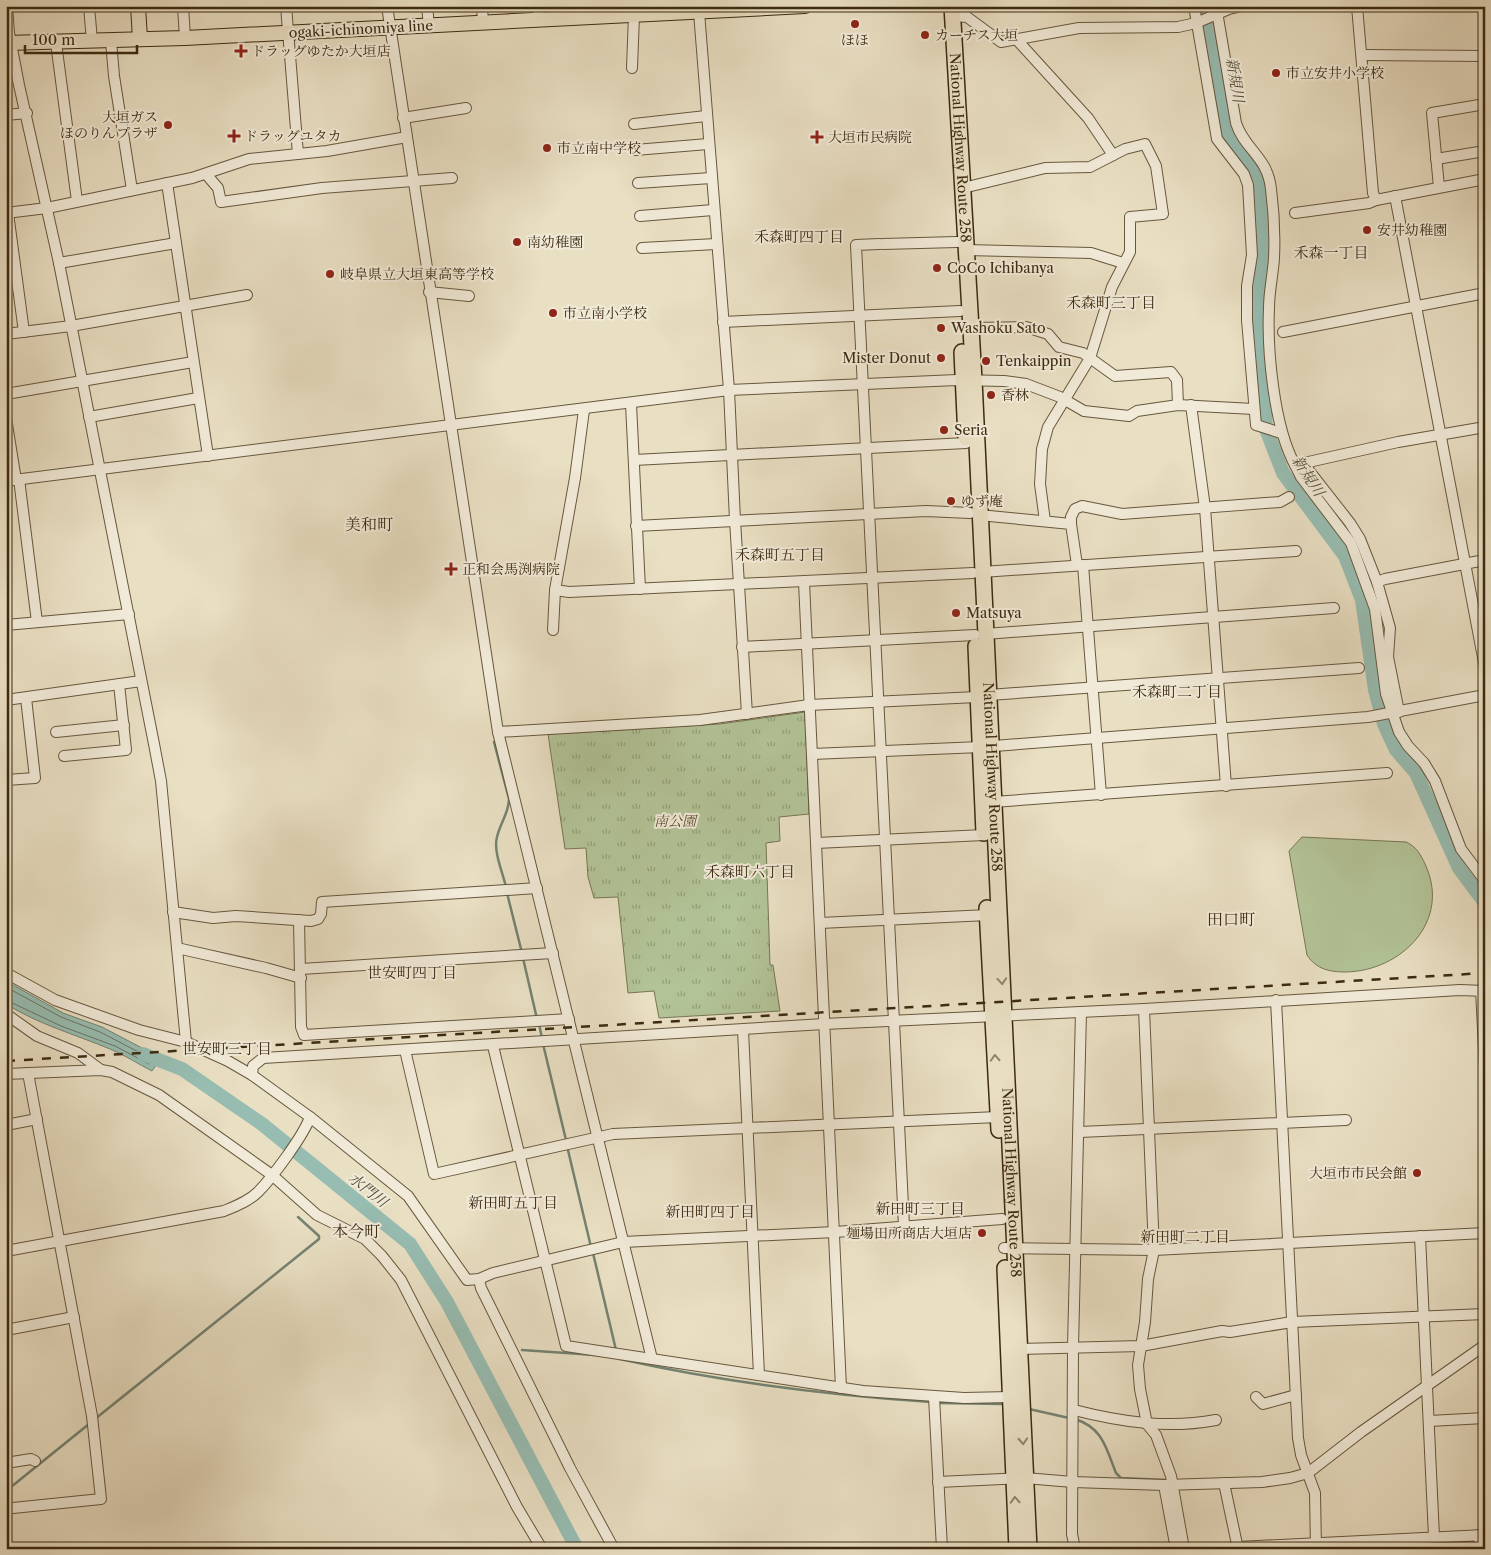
<svg xmlns="http://www.w3.org/2000/svg" width="1491" height="1555" font-family="'Libre Caslon Text','Noto Serif JP',serif">
	<style>
		.grass { fill: #b2c397; stroke: #777654 }
		.park { fill: url(#park-tufts); stroke: #777654 }
		.water { fill: #97bdb2; stroke: #738271 }
		.lines { fill: none; stroke-linecap: round; stroke-linejoin: round }
		.shore { stroke: #6a7461; stroke-width: 1 }
		.stream { stroke: #738271; stroke-width: 2.5 }
		.river { stroke: #97bdb2; stroke-width: 14 }
		.minor-casing { stroke: #67573d; stroke-width: 12 }
		.major-casing { stroke: #3c2a10; stroke-width: 16 }
		.highway-casing { stroke: #3c2a10; stroke-width: 18 }
		.minor { stroke: #f1ead8; stroke-width: 10 }
		.major { stroke: #e9dfc3; stroke-width: 14 }
		.highway { stroke: #e9dfc3; stroke-width: 15 }
		.rail { stroke: #3c2a10; stroke-width: 2.5; stroke-dasharray: 9 9; stroke-linecap: butt }
		.oneway { stroke: #92846a }
		.poi-dot { fill: #8f2418; stroke: #f1ead8; stroke-width: 2 }
		.labels { text-anchor: middle; stroke-width: 4; stroke-linejoin: round; paint-order: stroke }
		.street-label { font-size: 14px; fill: #3c2a10; stroke: #f1ead8 }
		.poi-label { font-size: 14px; fill: #3c2a10; stroke: #f1ead8; text-anchor: start }
		.park-label { font-size: 14px; font-style: italic; fill: #5a5032; stroke: #f1ead8 }
		.water-label { font-size: 15px; font-style: italic; fill: #534f38; stroke: #f1ead8 }
		.neighbourhood-label { font-size: 15px; fill: #3c2a10; stroke: #f1ead8 }
		.quarter-label { font-size: 16px; fill: #3c2a10; stroke: #f1ead8 }
	</style>
	<defs>
		<pattern id="park-tufts" width="24" height="20" patternUnits="userSpaceOnUse" patternTransform="scale(1.25)"><rect width="24" height="20" fill="#b2c397"/><path d="M3 7l-1-3M5 7V3M7 7l1-3M15 17l-1-3M17 17v-4M19 17l1-3" fill="none" stroke="#929f7a"/></pattern>
	</defs>
	<rect width="100%" height="100%" fill="#e9dfc3"/>
	<filter id="stains"><feTurbulence type="fractalNoise" baseFrequency=".004" numOctaves="4"/><feColorMatrix values="0 0 0 0 .2 0 0 0 0 .09 0 0 0 0 .02 0 0 0 .5 -.17"/></filter>
	<radialGradient id="worn" r=".72"><stop offset=".6" stop-color="#630" stop-opacity="0"/><stop offset="1" stop-color="#630" stop-opacity=".3"/></radialGradient>
	<!-- grass -->
	<path class="grass" d="M1302 837 1406 842C1416 846 1421 855 1425 864 1452 921 1401 971 1346 972 1329 972 1316 969 1307 955L1289 851Z"/>
	<!-- park -->
	<polygon class="park" points="805,712 809,814 779,817 780,841 766,843 770,965 773,965 780,1011 659,1018 654,991 628,993 618,897 594,898 588,877 586,848 565,849 548,734 720,724"/>
	<!-- water -->
	<path class="water" d="M6 981 63 1013 102 1027 161 1058 152 1071C138 1064 125 1055 110 1049 74 1034 40 1025 6 1004Z"/>
	<g class="lines">
		<!-- shore -->
		<polyline class="shore" points="6,987 61,1017 100,1032 152,1059 152,1062 149,1064 115,1046 61,1026 6,1000"/>
		<!-- stream -->
		<g class="stream">
			<path d="M494 742 509 799C509 813 500 823 497 837 493 851 503 873 506 887"/>
			<polyline points="507,893 522,953"/>
			<polyline points="523,958 537,1019"/>
			<polyline points="539,1024 542,1038"/>
			<polyline points="543,1044 566,1140"/>
			<polyline points="567,1146 591,1247"/>
			<polyline points="593,1253 616,1350"/>
			<polyline points="522,1350 595,1355"/>
			<path d="M620 1359C722 1382 827 1395 931 1402"/>
			<polyline points="937,1403 1002,1404"/>
			<polyline points="1029,1409 1069,1418"/>
			<polyline points="95,1419 319,1239 319,1236 298,1217"/>
			<path d="M1075 1419C1103 1428 1106 1448 1116 1473L1121 1478 1166 1480 1167 1483"/>
			<polyline points="6,1491 89,1424"/>
		</g>
		<!-- river -->
		<g class="river">
			<polyline points="1206,6 1228,135 1254,170 1260,192 1263,256 1258,310 1266,429 1283,473 1345,556 1362,600 1375,690 1384,724 1396,750 1416,773 1459,868 1485,903"/>
			<polyline points="143,1054 182,1069 262,1124 410,1244 447,1302 577,1549"/>
		</g>
		<!-- minor casing -->
		<g class="minor-casing">
			<g id="minor">
				<polyline points="7,6 9,33 19,85 59,263 154,744 161,781 186,1042"/>
				<polyline points="89,6 92,41"/>
				<polyline points="183,6 185,38"/>
				<polyline points="286,6 298,154"/>
				<polyline points="387,6 498,732 652,1359"/>
				<polyline points="427,6 429,26"/>
				<polyline points="482,6 483,23"/>
				<polyline points="538,6 539,20"/>
				<polyline points="1194,6 1217,139 1244,174 1248,185 1252,255 1247,286 1247,320 1256,425 1281,433"/>
				<path d="M1216 6 1236 123C1244 149 1268 157 1271 189 1274 212 1275 236 1274 258 1273 275 1269 291 1269 308 1267 351 1274 427 1295 465L1398 442 1485 427"/>
				<polyline points="1357,6 1373,193 1376,200"/>
				<polyline points="699,12 729,390 735,520 747,714"/>
				<polyline points="953,16 967,17 1001,42 1079,28 1178,27 1196,23 1229,9 1242,6"/>
				<polyline points="1017,40 1088,118 1113,155"/>
				<polyline points="111,41 114,76 132,190"/>
				<polyline points="56,43 77,201"/>
				<polyline points="1363,55 1485,56"/>
				<polyline points="632,68 634,15"/>
				<polyline points="6,115 27,113"/>
				<polyline points="403,118 466,108"/>
				<polyline points="634,124 706,116"/>
				<polyline points="635,150 708,144"/>
				<polyline points="1436,159 1485,151"/>
				<polyline points="206,174 218,188 221,202 322,188 452,178"/>
				<polyline points="167,183 208,456"/>
				<polyline points="638,183 711,178"/>
				<polyline points="1439,187 1432,113 1485,104"/>
				<polyline points="963,188 1045,168 1090,167 1125,149 1145,144 1156,166 1163,214 1130,217 1130,252 1112,287 1090,358 1048,427 1042,449 1040,484 1045,521"/>
				<polyline points="1395,196 1485,668"/>
				<polyline points="6,213 47,208 192,178 249,159 327,151 407,137"/>
				<polyline points="8,213 24,332"/>
				<polyline points="1295,213 1369,203 1376,200 1485,179"/>
				<polyline points="640,216 713,210"/>
				<polyline points="879,244 856,245 904,1226"/>
				<polyline points="883,244 957,242"/>
				<polyline points="642,248 716,244"/>
				<polyline points="966,250 1091,253 1123,263"/>
				<polyline points="59,263 176,243"/>
				<polyline points="429,292 469,296"/>
				<polyline points="723,322 960,311"/>
				<polyline points="971,328 1026,327 1048,334 1059,347 1083,353 1115,376 1171,372 1177,380 1178,405"/>
				<polyline points="1283,332 1485,293"/>
				<polyline points="6,334 71,326 247,295"/>
				<polyline points="6,394 193,362"/>
				<polyline points="631,404 640,589"/>
				<polyline points="1191,405 1205,508 1226,786"/>
				<polyline points="89,417 198,398"/>
				<polyline points="6,418 16,480"/>
				<polyline points="634,460 966,443"/>
				<polyline points="1303,463 1350,523 1360,539 1377,582 1390,628 1388,657 1399,712"/>
				<polyline points="1295,465 1301,477 1351,543 1375,609 1386,694 1399,732 1408,746 1424,763 1435,781 1461,849 1485,881"/>
				<polyline points="19,479 37,622"/>
				<polyline points="6,481 729,390 957,380 1004,381 1026,384 1060,397 1084,411 1129,416 1137,411 1178,405 1254,409"/>
				<polyline points="979,515 1071,524 1077,565"/>
				<polyline points="1071,524 1071,517 1075,509 1082,506 1122,514 1280,502 1289,497"/>
				<polyline points="636,526 926,511 970,513"/>
				<polyline points="1083,565 1101,795"/>
				<polyline points="982,572 1296,551"/>
				<polyline points="804,582 841,1388"/>
				<polyline points="1377,582 1385,579 1485,560"/>
				<polyline points="555,590 569,592 973,573"/>
				<polyline points="6,625 129,614"/>
				<polyline points="553,630 555,590 575,478 584,410"/>
				<polyline points="985,634 1334,608"/>
				<polyline points="742,647 975,635"/>
				<polyline points="989,695 1359,668"/>
				<polyline points="6,700 141,681"/>
				<polyline points="56,732 124,725"/>
				<polyline points="498,732 700,720 809,705 977,697"/>
				<polyline points="812,754 981,747 1368,717 1485,695"/>
				<polyline points="64,756 126,750 119,684"/>
				<polyline points="6,780 35,778 26,698"/>
				<polyline points="993,802 1387,773"/>
				<polyline points="816,843 984,835"/>
				<polyline points="173,912 213,918 236,916 311,921 318,919 321,914 322,902 537,888"/>
				<polyline points="299,920 301,1027 304,1035 569,1019"/>
				<polyline points="820,923 988,915"/>
				<polyline points="177,948 266,968 301,978"/>
				<polyline points="301,969 553,953"/>
				<polyline points="6,973 55,1000 139,1030 186,1042 228,1061 252,1075 310,1117 408,1196 467,1280 479,1279 493,1273 623,1242 835,1232 1002,1219"/>
				<polyline points="1481,990 1485,1069"/>
				<polyline points="1276,1000 1298,1438 1301,1455 1315,1493 1316,1549"/>
				<polyline points="1144,1009 1154,1250 1148,1279 1145,1322 1138,1365 1140,1389 1147,1424 1156,1435 1171,1476 1184,1549"/>
				<polyline points="6,1014 37,1036 78,1053 101,1070"/>
				<polyline points="743,1030 759,1375"/>
				<polyline points="493,1046 566,1346 863,1391 964,1398 1010,1397"/>
				<polyline points="405,1050 434,1174 613,1134 998,1117"/>
				<polyline points="6,1074 101,1070 112,1072 159,1095 272,1175 317,1215 365,1239 382,1256 401,1280 517,1507 542,1549"/>
				<polyline points="252,1075 253,1066 263,1058 824,1024 1144,1009 1460,990 1485,991"/>
				<polyline points="6,1125 37,1119"/>
				<polyline points="1080,1132 1346,1120"/>
				<polyline points="1420,1236 1434,1537"/>
				<polyline points="1004,1248 1154,1250 1485,1233"/>
				<path d="M6 1251 224 1211C236 1206 249 1201 258 1192 272 1178 304 1135 310 1117"/>
				<polyline points="479,1279 481,1288 570,1468 614,1549"/>
				<polyline points="6,1330 74,1317"/>
				<polyline points="1019,1349 1141,1346 1222,1331 1230,1332 1292,1322 1485,1314"/>
				<polyline points="934,1397 942,1549"/>
				<polyline points="1256,1397 1263,1404 1296,1395"/>
				<path d="M1074 1410C1121 1422 1168 1429 1216 1420"/>
				<polyline points="1429,1421 1485,1418"/>
				<polyline points="6,1463 31,1459 35,1461"/>
				<polyline points="938,1482 1025,1478 1073,1482 1164,1485 1262,1482 1290,1478 1308,1473 1361,1432 1485,1345"/>
				<polyline points="1224,1483 1238,1549"/>
				<polyline points="1164,1485 1176,1549"/>
				<polyline points="6,1507 13,1508 101,1499 92,1416 28,1073"/>
				<polyline points="1479,1535 1480,1549"/>
				<polyline points="1238,1547 1485,1535"/>
				<polyline points="1075,1549 1072,1534 1073,1347 1081,1012"/>
			</g>
		</g>
		<!-- major casing -->
		<g class="major-casing">
			<g id="major">
				<polyline points="138,6 140,39"/>
				<polyline points="6,43 185,38 805,6"/>
			</g>
		</g>
		<!-- highway casing -->
		<g class="highway-casing">
			<g id="highway">
				<path id="s1" d="M952 6 974 380 1029 1549"/>
				<polyline points="962,352 966,438"/>
				<polyline points="976,646 984,833"/>
				<polyline points="987,908 999,1130"/>
				<polyline points="1005,1268 1017,1549"/>
			</g>
		</g>
		<!-- minor -->
		<use href="#minor" class="minor"/>
		<!-- major -->
		<use href="#major" class="major"/>
		<!-- highway -->
		<use href="#highway" class="highway"/>
		<!-- rail -->
		<polyline class="rail" points="6,1061 1485,973"/>
	</g>
	<!-- one-way arrows -->
	<defs><path id="oneway-chevron" d="M-2-3.5L2.5 0L-2 3.5" fill="none" stroke-width="1.6" stroke-linecap="round" stroke-linejoin="round" transform="scale(1.25)"/></defs>
	<g class="oneway">
		<use href="#oneway-chevron" transform="translate(1002 981) rotate(86)"/>
		<use href="#oneway-chevron" transform="translate(995 1058) rotate(-93)"/>
		<use href="#oneway-chevron" transform="translate(1023 1441) rotate(87)"/>
		<use href="#oneway-chevron" transform="translate(1015 1500) rotate(-93)"/>
	</g>
	<!-- markers -->
	<g class="poi-dot">
		<circle cx="855" cy="24" r="5"/>
		<circle cx="925" cy="35" r="5"/>
		<path d="M238.5 43.5h5v5h5v5h-5v5h-5v-5h-5v-5h5z"/>
		<circle cx="1276" cy="73" r="5"/>
		<circle cx="168" cy="125" r="5"/>
		<path d="M231.5 128.5h5v5h5v5h-5v5h-5v-5h-5v-5h5z"/>
		<path d="M814.5 129.5h5v5h5v5h-5v5h-5v-5h-5v-5h5z"/>
		<circle cx="547" cy="148" r="5"/>
		<circle cx="1367" cy="230" r="5"/>
		<circle cx="517" cy="242" r="5"/>
		<circle cx="937" cy="268" r="5"/>
		<circle cx="330" cy="274" r="5"/>
		<circle cx="553" cy="313" r="5"/>
		<circle cx="941" cy="328" r="5"/>
		<circle cx="941" cy="358" r="5"/>
		<circle cx="986" cy="361" r="5"/>
		<circle cx="991" cy="395" r="5"/>
		<circle cx="944" cy="430" r="5"/>
		<circle cx="951" cy="501" r="5"/>
		<path d="M448.5 561.5h5v5h5v5h-5v5h-5v-5h-5v-5h5z"/>
		<circle cx="956" cy="613" r="5"/>
		<circle cx="1417" cy="1173" r="5"/>
		<circle cx="982" cy="1233" r="5"/>
	</g>
	<g class="labels">
		<!-- street labels -->
		<g class="street-label">
			<text transform="translate(361 29) rotate(-3)" y="5">ogaki-ichinomiya line</text>
			<text dy="5" stroke="none"><textPath href="#s1" startOffset="142">National Highway Route 258</textPath></text>
			<text dy="5" stroke="none"><textPath href="#s1" startOffset="772">National Highway Route 258</textPath></text>
			<text dy="5" stroke="none"><textPath href="#s1" startOffset="1178">National Highway Route 258</textPath></text>
		</g>
		<!-- poi labels -->
		<g class="poi-label">
			<text x="935" y="40">カーチス大垣</text>
			<text x="855" y="45" text-anchor="middle">ほほ</text>
			<text x="251" y="56">ドラッグゆたか大垣店</text>
			<text x="1286" y="78">市立安井小学校</text>
			<text x="158" y="122" text-anchor="end">大垣ガス<tspan x="158" dy="16">ほのりんプラザ</tspan></text>
			<text x="244" y="141">ドラッグユタカ</text>
			<text x="828" y="142">大垣市民病院</text>
			<text x="557" y="153">市立南中学校</text>
			<text x="1377" y="235">安井幼稚園</text>
			<text x="527" y="247">南幼稚園</text>
			<text x="947" y="273">CoCo Ichibanya</text>
			<text x="340" y="279">岐阜県立大垣東高等学校</text>
			<text x="563" y="318">市立南小学校</text>
			<text x="951" y="333">Washoku Sato</text>
			<text x="931" y="363" text-anchor="end">Mister Donut</text>
			<text x="996" y="366">Tenkaippin</text>
			<text x="1001" y="400">香林</text>
			<text x="954" y="435">Seria</text>
			<text x="961" y="506">ゆず庵</text>
			<text x="462" y="574">正和会馬渕病院</text>
			<text x="966" y="618">Matsuya</text>
			<text x="1407" y="1178" text-anchor="end">大垣市市民会館</text>
			<text x="972" y="1238" text-anchor="end">麺場田所商店大垣店</text>
		</g>
		<!-- park labels -->
		<g class="park-label">
			<text x="675" y="826">南公園</text>
		</g>
		<!-- water labels -->
		<g class="water-label">
			<text transform="translate(1235 80) rotate(81)" y="5">新規川</text>
			<text transform="translate(1308 476) rotate(57)" y="5">新規川</text>
			<text transform="translate(368 1190) rotate(39)" y="5">水門川</text>
		</g>
		<!-- neighbourhood labels -->
		<g class="neighbourhood-label">
			<text x="799" y="242">禾森町四丁目</text>
			<text x="1331" y="258">禾森一丁目</text>
			<text x="1111" y="308">禾森町三丁目</text>
			<text x="780" y="560">禾森町五丁目</text>
			<text x="1177" y="697">禾森町二丁目</text>
			<text x="750" y="877">禾森町六丁目</text>
			<text x="412" y="978">世安町四丁目</text>
			<text x="227" y="1054">世安町三丁目</text>
			<text x="513" y="1208">新田町五丁目</text>
			<text x="920" y="1214">新田町三丁目</text>
			<text x="710" y="1217">新田町四丁目</text>
			<text x="1185" y="1242">新田町二丁目</text>
		</g>
		<!-- quarter labels -->
		<g class="quarter-label">
			<text x="369" y="530">美和町</text>
			<text x="1231" y="925">田口町</text>
			<text x="356" y="1237">本今町</text>
		</g>
	</g>
	<!-- margin -->
	<rect width="1491" height="1555" fill="none" stroke="#e9dfc3" stroke-width="25"/>
	<rect x="8" y="8" width="1476" height="1540" fill="none" stroke="#3c2a10" stroke-width="2.5"/>
	<rect x="12" y="12" width="1466" height="1530" fill="none" stroke="#3c2a10"/>
	<!-- scale -->
	<path d="M25 45v8h112v-8" fill="none" stroke="#3c2a10" stroke-width="2.5"/>
	<text x="32" y="45" font-size="15" fill="#3c2a10" stroke="#f1ead8" stroke-width="4" paint-order="stroke">100 m</text>
	<rect width="100%" height="100%" filter="url(#stains)"/>
	<rect width="100%" height="100%" fill="url(#worn)"/>
</svg>
